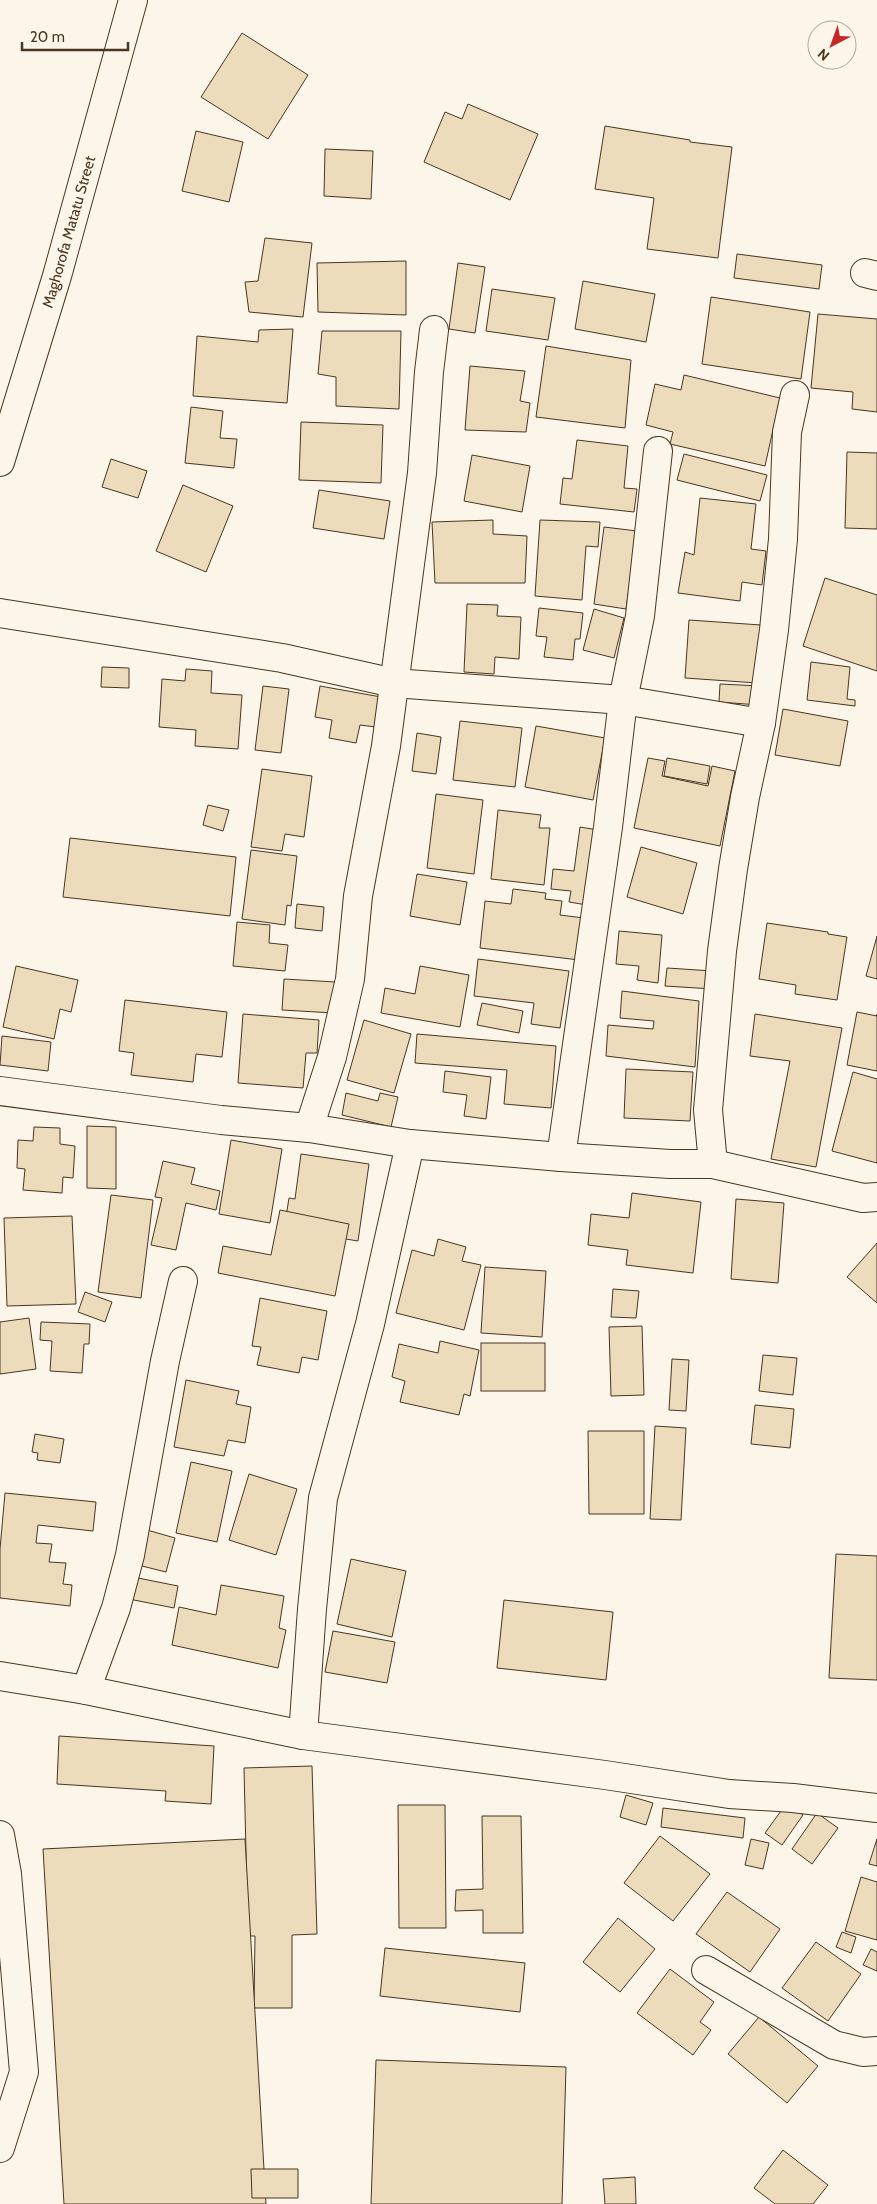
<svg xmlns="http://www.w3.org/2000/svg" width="877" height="2204" font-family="Cabin,sans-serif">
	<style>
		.building { fill: #ecdcbc; stroke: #4a3520 }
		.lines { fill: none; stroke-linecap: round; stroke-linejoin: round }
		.minor-casing { stroke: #4a3520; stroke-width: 30 }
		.tertiary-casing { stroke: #4a3520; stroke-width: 30 }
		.minor { stroke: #fbf6e9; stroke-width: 28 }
		.tertiary { stroke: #fbf6e9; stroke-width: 28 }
		.labels { text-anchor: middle; stroke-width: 4; stroke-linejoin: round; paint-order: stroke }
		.street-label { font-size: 15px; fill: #4a3520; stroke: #fbf6e9 }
	</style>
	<rect width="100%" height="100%" fill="#fbf6e9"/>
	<!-- building -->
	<g class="building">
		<polygon points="242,33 308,75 268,139 201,97"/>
		<polygon points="468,104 538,134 510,200 424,162 445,112 462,119"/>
		<polygon points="605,126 690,140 690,142 732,147 718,258 647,249 654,198 595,189"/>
		<polygon points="196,131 243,142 229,202 182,191"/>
		<polygon points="325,149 373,151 371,199 324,196"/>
		<polygon points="265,238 312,243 303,317 249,312 245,282 258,281"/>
		<polygon points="737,254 822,265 819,289 734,278"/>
		<polygon points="406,261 406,315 318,312 317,263"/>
		<polygon points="458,263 485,267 475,333 449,329"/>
		<polygon points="583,281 655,294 646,342 575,329"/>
		<polygon points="492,289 555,298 548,340 486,331"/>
		<polygon points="711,297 810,312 801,379 702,364"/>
		<polygon points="818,314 877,319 877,412 852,409 853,392 811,388"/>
		<polygon points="293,329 287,403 193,396 197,336 258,342 259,330"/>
		<polygon points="322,331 401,331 399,409 336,406 336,377 318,374"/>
		<polygon points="546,346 631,360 625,428 536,417"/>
		<polygon points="470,366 525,371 520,401 530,403 526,432 465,430"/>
		<polygon points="684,375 780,398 765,466 670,444 673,432 646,425 655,384 681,390"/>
		<polygon points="191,407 223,411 220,438 237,439 234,468 185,463"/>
		<polygon points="301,422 383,425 381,483 299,480"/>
		<polygon points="577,440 628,446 624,488 637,489 634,512 560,504 563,478 572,479"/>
		<polygon points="847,452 877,453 877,529 845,528"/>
		<polygon points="684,454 767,475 760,501 677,480"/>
		<polygon points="472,455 530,466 522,512 464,501"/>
		<polygon points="111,459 147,471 138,498 102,487"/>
		<polygon points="183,485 233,506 206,572 156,551"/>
		<polygon points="319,490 390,501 384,539 313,528"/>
		<polygon points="700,498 756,504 751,549 766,551 762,585 742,582 740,601 678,593 685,552 694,555"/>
		<polygon points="493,520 493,534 527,536 525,583 435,583 432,522"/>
		<polygon points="540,520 600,522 598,547 586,546 582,600 535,596"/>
		<polygon points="604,527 637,531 626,609 594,604"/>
		<polygon points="825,578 877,595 877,671 803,646"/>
		<polygon points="467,604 498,605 497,616 521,617 519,659 495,657 494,674 464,672"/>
		<polygon points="539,608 583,613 580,639 575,639 573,660 544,657 547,637 536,636"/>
		<polygon points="594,609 624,618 614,658 583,650"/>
		<polygon points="689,620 761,625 757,683 685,678"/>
		<polygon points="811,662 850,667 847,699 855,700 855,706 807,700"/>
		<polygon points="102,667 129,668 129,688 101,687"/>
		<polygon points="186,669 212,671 211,693 242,695 238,749 195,746 196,730 159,727 162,679 185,681"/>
		<polygon points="720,684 760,686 759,705 719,702"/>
		<polygon points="263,686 289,689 281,753 255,750"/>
		<polygon points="320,686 381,697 376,727 360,725 356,743 329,738 332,720 315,717"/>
		<polygon points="783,709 848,721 840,766 775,755"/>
		<polygon points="460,721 522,728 515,787 453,780"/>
		<polygon points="536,726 605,738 593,800 525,787"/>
		<polygon points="417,733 441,737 436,774 412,771"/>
		<polygon points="648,758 665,761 662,776 708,786 712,766 735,771 720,846 634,828"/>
		<polygon points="667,758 710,766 707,784 664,776"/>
		<polygon points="262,769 312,776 304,837 285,834 282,851 251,847"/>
		<polygon points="436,794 483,800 474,874 427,868"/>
		<polygon points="208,805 229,810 223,831 203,825"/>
		<polygon points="498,810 541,815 539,828 550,828 544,885 491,879"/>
		<polygon points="580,827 604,831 593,906 569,902 571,891 551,889 553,869 574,871"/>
		<polygon points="70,838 236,857 230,916 63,897"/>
		<polygon points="641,847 697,863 683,914 627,897"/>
		<polygon points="251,850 297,856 291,906 287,905 285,925 242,919"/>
		<polygon points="417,874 467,882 460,925 410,916"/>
		<polygon points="513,889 546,893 545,899 562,901 560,915 584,918 579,960 480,948 485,901 511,904"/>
		<polygon points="297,904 324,907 322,931 295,928"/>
		<polygon points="237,922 270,925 269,943 288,945 285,971 233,966"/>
		<polygon points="767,923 828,932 828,934 847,937 837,1000 795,994 796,985 759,979"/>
		<polygon points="619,931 662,935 658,983 637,980 639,966 616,964"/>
		<polygon points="877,936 877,979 866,976"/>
		<polygon points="478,959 569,971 560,1028 531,1024 534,1003 474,996"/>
		<polygon points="16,966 78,980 71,1012 60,1009 54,1039 3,1027"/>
		<polygon points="420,966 469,975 460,1027 381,1013 385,988 415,994"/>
		<polygon points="667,968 713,971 713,989 665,986"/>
		<polygon points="284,979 336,982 334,1013 282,1010"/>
		<polygon points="622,991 699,1001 695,1067 606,1056 608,1025 653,1029 654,1021 620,1018"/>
		<polygon points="125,1000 227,1012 222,1057 196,1054 193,1082 131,1075 134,1053 119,1051"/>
		<polygon points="482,1003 523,1011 519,1033 477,1025"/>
		<polygon points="857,1012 877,1016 877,1014 877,1071 847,1065"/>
		<polygon points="243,1014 319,1020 317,1053 306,1053 303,1088 238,1083"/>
		<polygon points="755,1014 842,1028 816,1167 771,1159 790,1061 750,1056"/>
		<polygon points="364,1020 411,1034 394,1093 347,1080"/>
		<polygon points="417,1034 556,1046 551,1108 504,1104 507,1070 415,1063"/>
		<polygon points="2,1036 51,1042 48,1071 0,1065"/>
		<polygon points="626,1069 693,1072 690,1121 624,1118"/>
		<polygon points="445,1071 491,1077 486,1119 464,1116 467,1095 443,1092"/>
		<polygon points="853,1072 877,1079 877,1163 832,1151"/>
		<polygon points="346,1093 378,1101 380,1093 398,1097 391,1127 342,1115"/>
		<polygon points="87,1126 116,1127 116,1189 87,1188"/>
		<polygon points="34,1127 60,1128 60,1144 75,1146 73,1178 63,1177 62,1193 23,1190 25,1169 17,1168 18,1140 33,1141"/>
		<polygon points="231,1140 282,1149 270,1223 219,1214"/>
		<polygon points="301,1154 369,1164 358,1241 284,1229 289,1198 295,1199"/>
		<polygon points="163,1161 195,1168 191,1184 220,1191 216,1210 186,1203 176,1250 151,1245 162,1198 155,1197"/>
		<polygon points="632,1193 701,1202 693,1273 626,1265 628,1250 588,1245 591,1214 629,1218"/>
		<polygon points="111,1195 153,1200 141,1298 98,1292"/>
		<polygon points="736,1199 784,1203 778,1283 731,1279"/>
		<polygon points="280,1210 349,1224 335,1296 218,1273 223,1246 271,1255"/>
		<polygon points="72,1216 76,1304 7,1306 4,1218"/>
		<polygon points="438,1239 466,1247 462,1261 481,1265 464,1330 396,1313 412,1250 434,1256"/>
		<polygon points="877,1243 877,1303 847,1277"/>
		<polygon points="485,1267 546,1271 542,1337 481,1333"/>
		<polygon points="613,1289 639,1291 636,1318 611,1317"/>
		<polygon points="85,1292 112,1302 105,1322 78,1312"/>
		<polygon points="260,1298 327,1311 318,1360 302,1357 299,1373 257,1365 261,1347 252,1346"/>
		<polygon points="29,1318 36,1369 0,1374 0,1322"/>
		<polygon points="41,1322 90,1324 89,1344 84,1344 82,1373 50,1371 52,1341 40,1340"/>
		<polygon points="642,1326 644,1395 611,1396 609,1327"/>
		<polygon points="440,1341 479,1350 470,1396 464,1394 459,1415 400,1402 405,1381 392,1377 399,1344 438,1353"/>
		<rect x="481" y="1343" width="64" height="48"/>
		<polygon points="763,1355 797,1358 793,1395 759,1391"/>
		<polygon points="672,1359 689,1360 686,1411 669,1410"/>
		<polygon points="186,1380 239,1391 236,1404 251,1407 245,1443 228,1440 224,1456 174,1447"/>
		<polygon points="755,1405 794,1409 790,1448 751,1444"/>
		<polygon points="655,1426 686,1428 681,1520 650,1519"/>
		<polygon points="588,1431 644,1431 644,1514 589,1514"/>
		<polygon points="35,1434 64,1439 60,1463 37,1460 38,1453 32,1452"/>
		<polygon points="191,1462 232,1471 217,1542 176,1533"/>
		<polygon points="249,1474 297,1489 276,1555 229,1540"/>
		<polygon points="5,1493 96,1502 93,1531 38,1525 36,1543 52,1544 49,1562 66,1563 63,1584 72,1585 70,1606 0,1598 0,1549"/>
		<polygon points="147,1530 175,1538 166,1572 138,1565"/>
		<polygon points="836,1554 877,1556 877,1680 829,1678"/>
		<polygon points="351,1559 406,1571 392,1637 337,1624"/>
		<polygon points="133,1577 178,1586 174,1608 129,1599"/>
		<polygon points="221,1585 284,1596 279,1628 286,1630 278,1668 172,1645 179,1607 216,1615"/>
		<polygon points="504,1600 613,1612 606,1680 497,1668"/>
		<polygon points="333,1631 395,1642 387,1683 325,1672"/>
		<polygon points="59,1736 214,1746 211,1804 165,1801 166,1791 57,1784"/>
		<polygon points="312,1766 317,1934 292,1935 292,2008 254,2008 255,1936 248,1936 244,1768"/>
		<polygon points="626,1795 653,1803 646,1825 620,1817"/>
		<polygon points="786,1804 803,1815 782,1845 765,1833"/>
		<polygon points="398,1805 445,1805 446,1928 399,1928"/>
		<polygon points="663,1808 745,1818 743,1838 661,1827"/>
		<polygon points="817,1813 838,1828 812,1864 792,1849"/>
		<polygon points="482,1816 521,1816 523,1933 483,1933 483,1910 455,1911 456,1890 483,1889"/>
		<polygon points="660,1836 710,1874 673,1921 624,1883"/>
		<polygon points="245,1839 266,2204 64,2204 43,1849"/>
		<polygon points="751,1839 769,1843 763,1869 745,1865"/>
		<polygon points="877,1839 877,1866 869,1864"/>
		<polygon points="861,1877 877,1882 877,1940 845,1931"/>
		<polygon points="727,1892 780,1929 750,1972 696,1934"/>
		<polygon points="618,1918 655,1949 620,1992 583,1962"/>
		<polygon points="842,1932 856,1937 851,1953 836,1947"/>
		<polygon points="816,1942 861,1974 828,2021 782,1988"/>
		<polygon points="385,1948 525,1963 520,2012 380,1996"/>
		<polygon points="871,1949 877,1952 877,1971 863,1965"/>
		<polygon points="670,1969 714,2002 700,2022 711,2030 693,2055 637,2013"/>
		<polygon points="759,2017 818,2066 787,2103 728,2054"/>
		<polygon points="376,2060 566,2067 562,2204 371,2204"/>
		<polygon points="783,2150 828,2185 813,2204 775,2204 754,2188"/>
		<polygon points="251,2169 298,2169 298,2198 252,2198"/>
		<polygon points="635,2177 636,2204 605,2204 603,2179"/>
	</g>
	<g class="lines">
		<!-- minor casing -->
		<g class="minor-casing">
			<g id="minor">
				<polyline points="865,273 877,276"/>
				<polyline points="0,462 57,276 133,0"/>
				<polyline points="0,613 282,658 394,683 623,700 761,723"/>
				<polyline points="0,1091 221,1120 309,1128 410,1144 561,1157 670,1164 713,1164 863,1198 877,1197"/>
				<polyline points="309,1128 332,1057 350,979 358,896 386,746 422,473 429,372 434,330"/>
				<polyline points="561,1157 608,827 623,700 640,616 658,451"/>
				<polyline points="713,1164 708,1110 722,951 733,869 745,797 761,723 774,630 783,539 787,432 795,395"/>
				<polyline points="86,1690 116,1608 130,1555 165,1361 183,1281"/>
				<polyline points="303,1735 312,1609 323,1498 370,1324 410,1144"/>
				<polyline points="0,1835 7,1874 24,2072 0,2148"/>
				<polyline points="706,1970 834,2045 863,2052 877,2051"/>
			</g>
		</g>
		<!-- tertiary casing -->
		<g class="tertiary-casing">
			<polyline id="tertiary" points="0,1676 86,1690 303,1735 605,1775 729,1794 793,1798 877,1808"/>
		</g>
		<!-- minor -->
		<use href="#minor" class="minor"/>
		<!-- tertiary -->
		<use href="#tertiary" class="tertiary"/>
	</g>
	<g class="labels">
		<!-- street labels -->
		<g class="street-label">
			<text transform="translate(69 232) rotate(-74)" y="5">Maghorofa Matatu Street</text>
		</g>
	</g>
	<!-- north arrow -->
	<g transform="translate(832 45) rotate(221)"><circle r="24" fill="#fbf6e9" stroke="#b4a999"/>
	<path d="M0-4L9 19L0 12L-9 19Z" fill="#c62828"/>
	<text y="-8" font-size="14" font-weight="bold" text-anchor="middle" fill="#4a3520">N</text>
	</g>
	<!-- scale -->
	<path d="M22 42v8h106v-8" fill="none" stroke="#4a3520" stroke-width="2.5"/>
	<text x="30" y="42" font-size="15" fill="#4a3520" stroke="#fbf6e9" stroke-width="4" paint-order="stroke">20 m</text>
</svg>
